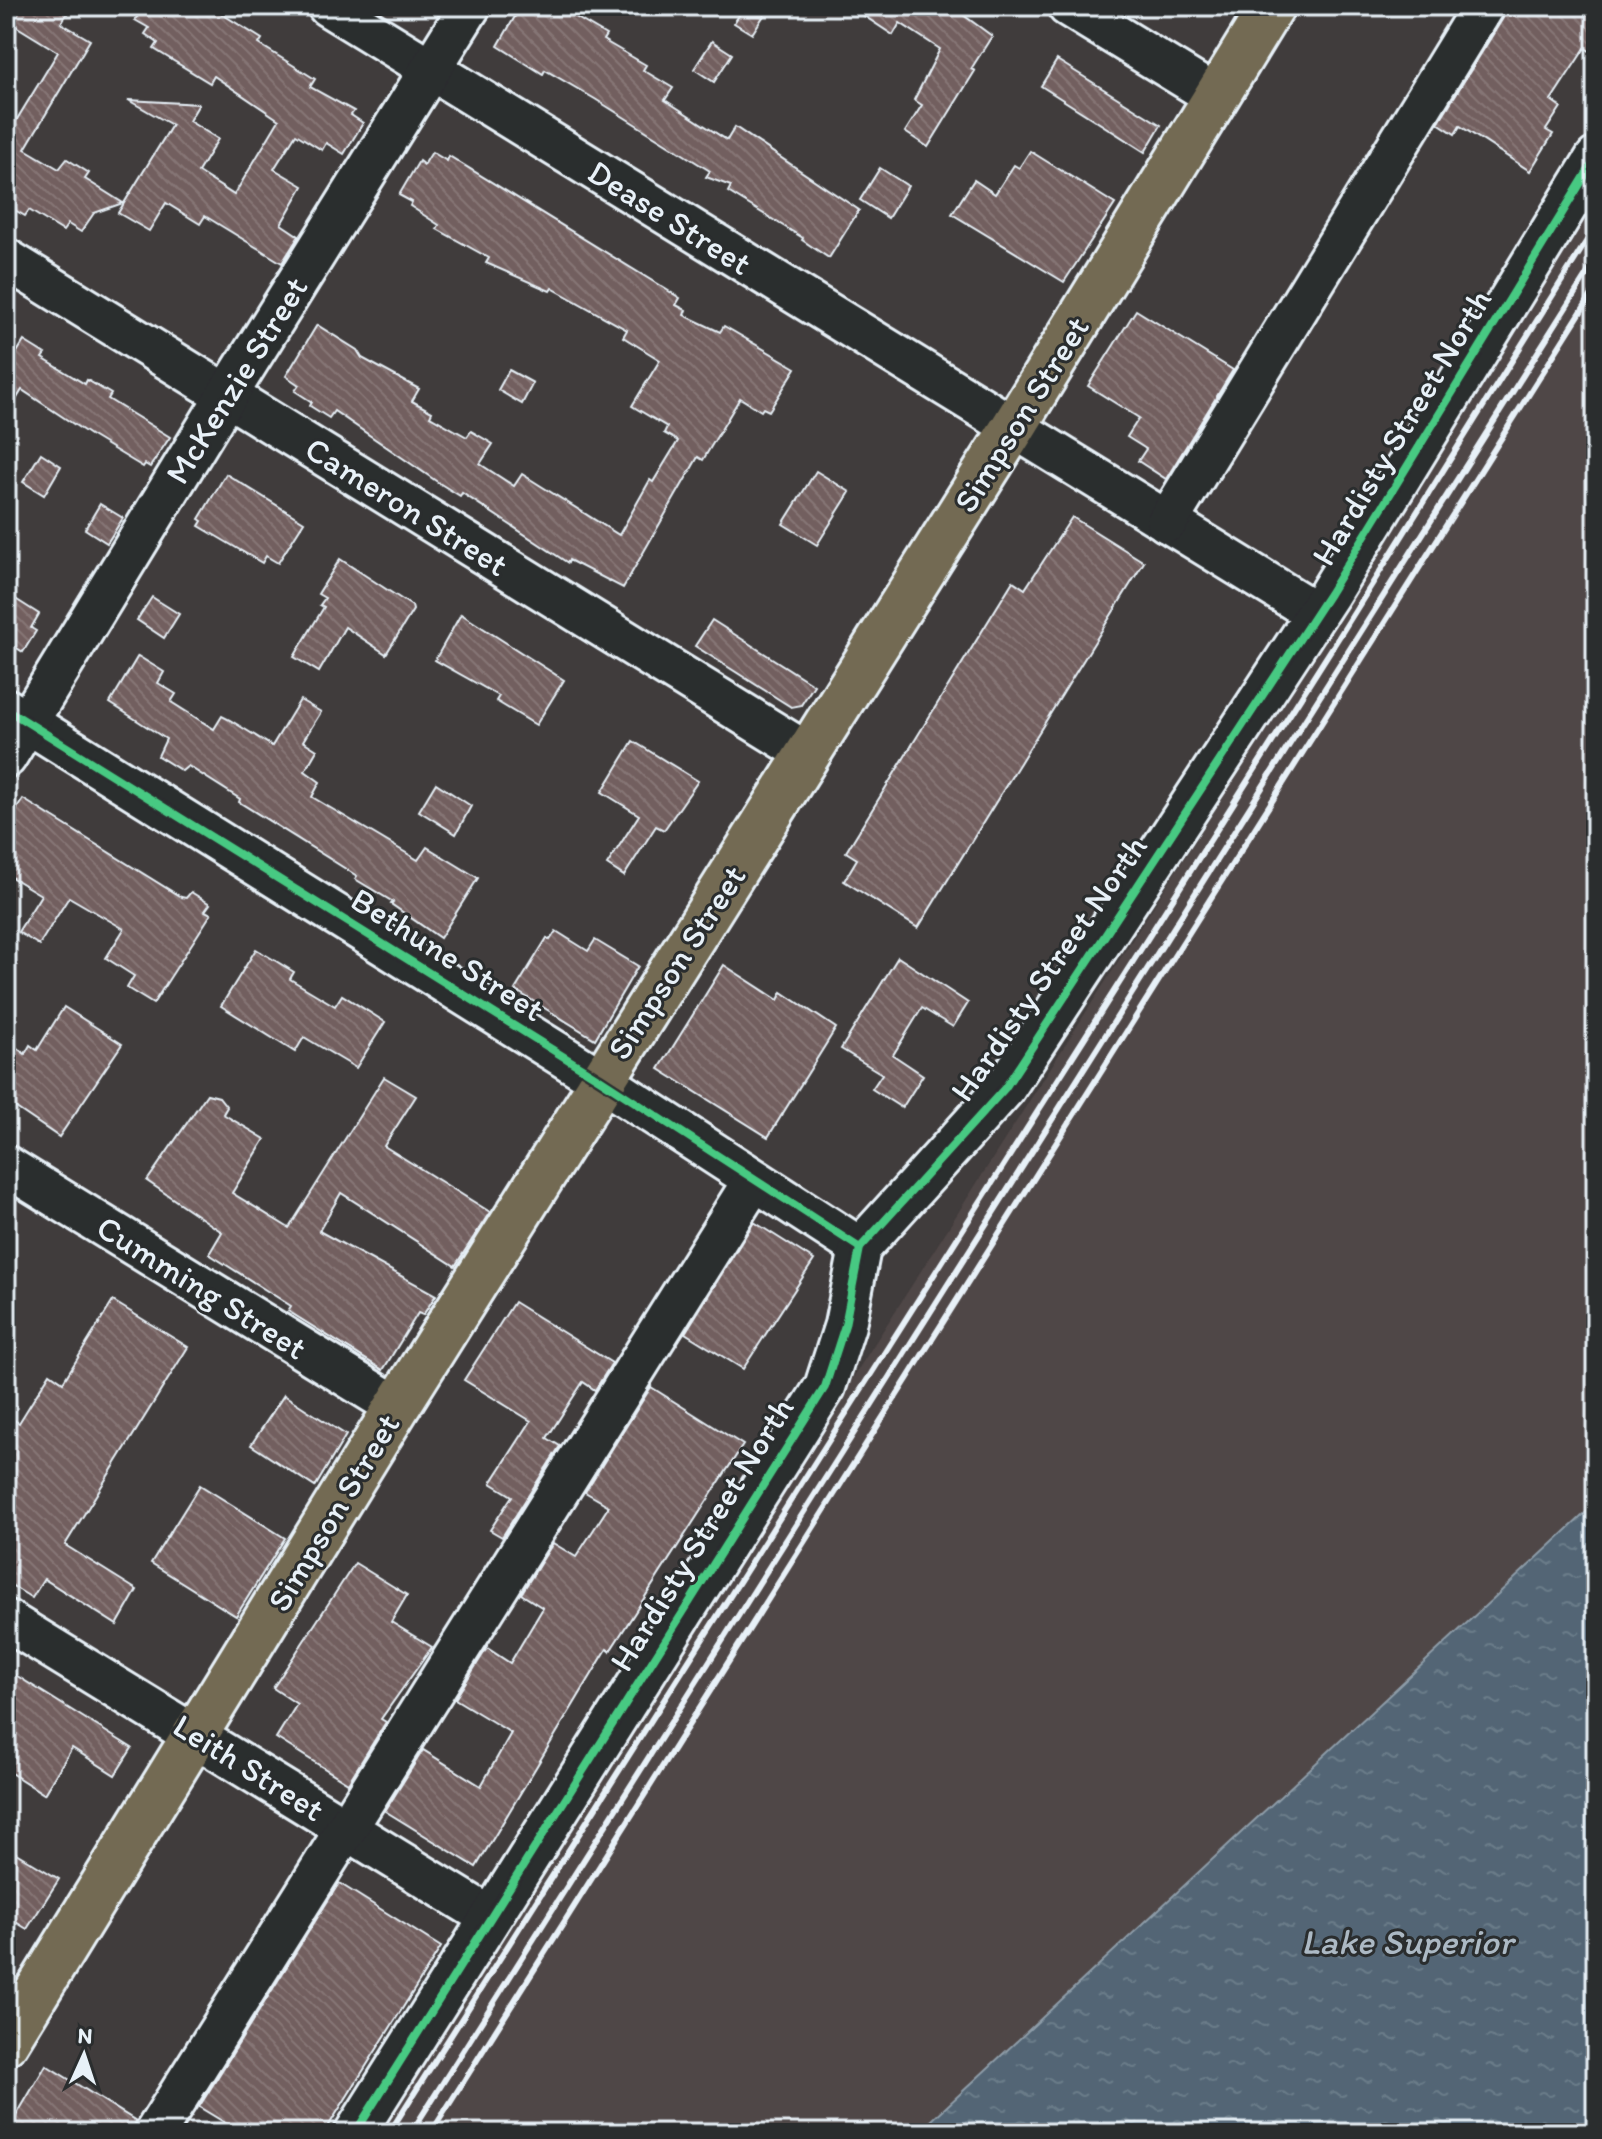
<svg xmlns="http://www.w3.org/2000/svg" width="1602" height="2139" font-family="Itim,sans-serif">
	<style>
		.built { fill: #4f4646 }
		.water { fill: url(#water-ripples); stroke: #8e9da9; stroke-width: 2 }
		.building { fill: url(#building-back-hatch); stroke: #e8f1f8; stroke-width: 2 }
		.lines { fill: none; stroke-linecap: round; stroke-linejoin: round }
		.minor-casing { stroke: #e8f1f8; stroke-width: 46 }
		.major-casing { stroke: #e8f1f8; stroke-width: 50 }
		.minor { stroke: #2a2d2e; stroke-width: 40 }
		.major { stroke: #736b52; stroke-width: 44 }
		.rail { stroke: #e8f1f8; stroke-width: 6 }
		.cycleway-casing { stroke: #2a2d2e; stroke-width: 13 }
		.cycleway { stroke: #46c982; stroke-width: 8 }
		.labels { text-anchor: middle; stroke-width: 6; stroke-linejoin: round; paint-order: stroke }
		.street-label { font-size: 34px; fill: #e8f1f8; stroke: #2a2d2e }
		.water-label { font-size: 36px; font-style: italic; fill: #acb9c4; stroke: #2a2d2e }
	</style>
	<defs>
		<pattern id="water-ripples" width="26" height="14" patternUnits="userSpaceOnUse" patternTransform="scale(2)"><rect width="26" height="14" fill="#526575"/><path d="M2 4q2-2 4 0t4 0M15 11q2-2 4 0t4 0" fill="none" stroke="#6b7c89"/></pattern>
		<pattern id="building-back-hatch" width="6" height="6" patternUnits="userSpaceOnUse" patternTransform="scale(2)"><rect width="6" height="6" fill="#725f5e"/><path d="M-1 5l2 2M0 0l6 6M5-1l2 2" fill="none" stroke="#867676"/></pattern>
	</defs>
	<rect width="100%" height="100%" fill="#403c3c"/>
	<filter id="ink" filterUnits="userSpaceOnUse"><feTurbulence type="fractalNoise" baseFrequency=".0125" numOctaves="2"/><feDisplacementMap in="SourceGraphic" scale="16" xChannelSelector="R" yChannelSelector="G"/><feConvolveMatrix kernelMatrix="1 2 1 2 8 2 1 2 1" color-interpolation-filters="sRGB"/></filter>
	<g filter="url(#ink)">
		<!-- built -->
		<polygon class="built" points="1596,198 1596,1515 1272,1805 918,2133 371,2133 1294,686"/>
		<!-- water -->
		<polygon class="water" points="1596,1503 1596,2133 918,2133"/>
		<!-- building -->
		<g class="building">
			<polygon points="6,6 72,6 61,23 90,40 25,149 59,169 67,159 89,173 85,179 123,203 94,213 81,232 68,224 63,231 29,210 25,216 6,205 6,119 14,124 58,52 6,20"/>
			<polygon points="144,6 209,6 262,39 259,44 315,79 310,87 354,111 351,115 363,123 344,154 326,143 322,150 296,134 274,169 303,186 281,224 299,236 282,263 205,216 200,224 166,203 149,231 118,213 172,125 128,100 199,104 189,121 218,139 198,172 234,195 279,120 214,76 210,83 154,49 158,43 145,34 149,28 135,20"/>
			<polygon points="521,6 577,6 572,15 606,35 603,40 646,65 643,70 673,88 665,100 727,140 735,127 859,210 829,258 802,240 803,238 728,192 731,186 706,177 710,171 595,99 545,70 543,74 498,46"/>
			<polygon points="745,6 770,6 752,34 734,23"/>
			<polygon points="849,6 951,6 992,36 971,69 975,71 928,147 905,132 922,105 914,100 940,49 900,23 893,35"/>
			<polygon points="1506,6 1596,6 1596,55 1585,48 1551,100 1561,107 1546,130 1553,134 1530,171 1460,126 1455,134 1438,123 1503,18"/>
			<polygon points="712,41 732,54 714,82 694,69"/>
			<polygon points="1057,60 1161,125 1145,152 1041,86"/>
			<polygon points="1030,151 1115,204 1064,282 952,214 974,180 995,194 1014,165 1019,168"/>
			<polygon points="432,152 447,161 449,156 680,298 676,305 686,310 684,315 720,332 724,326 796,368 769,411 763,408 761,411 740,398 703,460 698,457 623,588 569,560 568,563 462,493 460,496 439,483 334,411 329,418 310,406 312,402 295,391 299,385 286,376 317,325 357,350 362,358 419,389 412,401 432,412 430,416 467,437 471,431 493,444 480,464 514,486 522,474 619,535 650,480 653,482 678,441 664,433 667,427 632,406 660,360 623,337 627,330 552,288 550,291 486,263 489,258 437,229 439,225 410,206 412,202 399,195 419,161 424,165"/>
			<polygon points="880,168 908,186 888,218 860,200"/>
			<polygon points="1136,310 1233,370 1166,479 1138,461 1146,449 1127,437 1139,418 1088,386"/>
			<polygon points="24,341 45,354 42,358 85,384 87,380 111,394 108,399 170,437 150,467 145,464 143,467 90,435 22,390 6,416 6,370"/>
			<polygon points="509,370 533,383 522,404 498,390"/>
			<polygon points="41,453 61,466 44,495 23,482"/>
			<polygon points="816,471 850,492 817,545 783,524"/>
			<polygon points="226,474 304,522 278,563 266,556 262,563 199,526 202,521 199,519"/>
			<polygon points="100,504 123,518 107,543 85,529"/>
			<polygon points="1072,517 1144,562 918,928 844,881 857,859 846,852 1013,581 1025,589"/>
			<polygon points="340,559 412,606 413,610 386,654 345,627 319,672 294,657 324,607 320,605 325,598 318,594"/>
			<polygon points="6,593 39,614 31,628 36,631 23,652 6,641"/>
			<polygon points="152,597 179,614 164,638 137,620"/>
			<polygon points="461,614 564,680 536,725 496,701 499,696 435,660"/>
			<polygon points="712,620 814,685 801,705 791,707 695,646"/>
			<polygon points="138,656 164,672 158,683 176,694 171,702 214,729 222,716 230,720 272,746 300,700 321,712 303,741 317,750 305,771 320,782 312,797 418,860 427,847 478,878 440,938 391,904 393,902 355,879 357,876 239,802 240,799 188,766 182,771 158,756 166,739 110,703"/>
			<polygon points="633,741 698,781 664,830 656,826 624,876 607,865 639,815 602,792"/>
			<polygon points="436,783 471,806 456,834 419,811"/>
			<polygon points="23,799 181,897 186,898 191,892 210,904 205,911 211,914 153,1004 127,988 134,976 106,958 124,929 69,897 39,945 18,932 41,895 6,874 6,826"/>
			<polygon points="556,931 588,951 595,940 638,966 595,1039 515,990 547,938 550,940"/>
			<polygon points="256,949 294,972 290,979 335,1006 342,995 385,1022 356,1068 304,1037 295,1052 221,1006"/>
			<polygon points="898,957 968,1003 953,1027 922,1008 893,1055 923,1075 902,1108 872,1089 882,1074 841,1049"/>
			<polygon points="724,965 778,1000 782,992 836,1028 768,1137 659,1069"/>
			<polygon points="64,1007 122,1044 59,1137 6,1101 6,1065 17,1048 25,1054 30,1045 37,1050"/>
			<polygon points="384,1077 416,1096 384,1146 490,1212 455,1266 341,1193 319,1231 436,1295 423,1315 418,1313 383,1370 288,1311 291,1306 209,1254 222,1232 147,1181 207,1094 219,1097 227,1107 223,1114 265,1139 232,1193 289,1228"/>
			<polygon points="754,1222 814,1260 743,1369 685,1333"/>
			<polygon points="113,1301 188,1347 65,1545 137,1590 117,1625 44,1579 32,1598 6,1582 6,1415 19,1423 50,1373 63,1382"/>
			<polygon points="514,1302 612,1363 595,1390 583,1382 547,1438 560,1446 502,1537 490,1530 512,1496 491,1483 531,1421 464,1380"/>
			<polygon points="651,1387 743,1445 610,1651 607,1649 476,1867 385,1811 423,1750 481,1786 511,1733 455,1699 487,1648 510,1663 543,1608 521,1594 553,1543 576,1557 609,1506 585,1492"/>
			<polygon points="284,1395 346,1435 315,1487 251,1445"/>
			<polygon points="200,1485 285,1538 236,1616 151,1563"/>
			<polygon points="355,1563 407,1595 391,1622 432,1647 381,1719 386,1722 348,1783 276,1738 297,1704 273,1688"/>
			<polygon points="6,1669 132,1748 115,1775 72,1748 44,1794 6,1770"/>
			<polygon points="6,1847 59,1879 27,1929 6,1916"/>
			<polygon points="339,1883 441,1947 324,2133 242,2133 199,2107"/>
			<polygon points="46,2065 136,2121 132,2133 6,2133"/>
		</g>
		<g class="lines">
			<!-- minor casing -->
			<g class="minor-casing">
				<g id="minor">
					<polyline points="328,6 1316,613"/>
					<polyline points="1068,6 1215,96"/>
					<polyline points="6,259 807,753"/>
					<polyline points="1167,522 1483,6"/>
					<polyline points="6,709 601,1080 860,1248"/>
					<polyline points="6,757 227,395 470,6"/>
					<polyline points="6,1166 397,1407"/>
					<polyline points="6,1620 490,1917"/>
					<polyline points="155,2133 754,1180"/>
					<polyline points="355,2133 825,1387 845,1325 860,1248 1005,1088 1329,594 1596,158"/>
				</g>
			</g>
			<!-- major casing -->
			<g class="major-casing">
				<polyline id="major" points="6,2042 397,1407 1013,428 1272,6"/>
			</g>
			<!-- minor -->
			<use href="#minor" class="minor"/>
			<!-- major -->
			<use href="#major" class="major"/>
			<!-- rail -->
			<g class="rail">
				<polyline points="389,2133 1339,637 1596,226"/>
				<polyline points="411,2133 1596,260"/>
				<polyline points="431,2133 1596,288"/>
			</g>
			<!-- cycleway casing -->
			<g class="cycleway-casing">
				<g id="cycleway">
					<polyline points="6,709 601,1080 860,1248"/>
					<polyline points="355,2133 825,1387 845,1325 860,1248 1005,1088 1329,594 1596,158"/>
				</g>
			</g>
			<!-- cycleway -->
			<use href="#cycleway" class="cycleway"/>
		</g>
	</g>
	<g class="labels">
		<!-- street labels -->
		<g class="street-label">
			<text transform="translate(670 217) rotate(32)" y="12">Dease Street</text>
			<text transform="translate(236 380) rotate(-58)" y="12">McKenzie Street</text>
			<text transform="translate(1021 414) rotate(-58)" y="12">Simpson Street</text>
			<text transform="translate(1401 427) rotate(-59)" y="12">Hardisty Street North</text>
			<text transform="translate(407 506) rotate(32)" y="12">Cameron Street</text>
			<text transform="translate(448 954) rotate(32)" y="12">Bethune Street</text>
			<text transform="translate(676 962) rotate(-57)" y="12">Simpson Street</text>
			<text transform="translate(1048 968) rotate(-55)" y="12">Hardisty Street North</text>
			<text transform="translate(202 1287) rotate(32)" y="12">Cumming Street</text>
			<text transform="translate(333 1512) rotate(-59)" y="12">Simpson Street</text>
			<text transform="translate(701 1534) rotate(-58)" y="12">Hardisty Street North</text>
			<text transform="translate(249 1767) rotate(32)" y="12">Leith Street</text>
		</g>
		<!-- water labels -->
		<g class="water-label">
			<text x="1407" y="1954">Lake Superior</text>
		</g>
	</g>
	<!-- margin -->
	<rect width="1602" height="2139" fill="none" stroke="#2a2d2e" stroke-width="32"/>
	<rect x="16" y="16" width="1570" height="2107" fill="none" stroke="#e8f1f8" stroke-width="3" filter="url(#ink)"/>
	<!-- north arrow -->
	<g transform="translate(84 2055) rotate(3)" stroke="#2a2d2e" stroke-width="6" paint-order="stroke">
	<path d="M0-6L14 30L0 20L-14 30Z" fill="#e8f1f8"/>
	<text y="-12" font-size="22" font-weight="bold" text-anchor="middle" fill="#e8f1f8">N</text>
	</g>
</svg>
